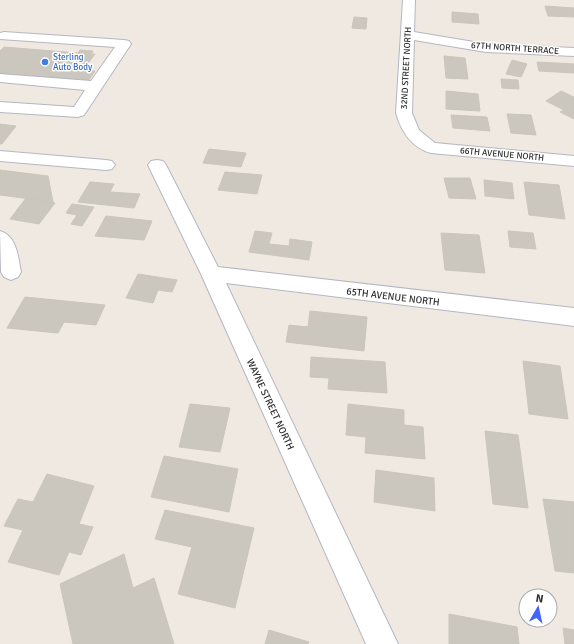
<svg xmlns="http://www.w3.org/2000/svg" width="574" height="644" font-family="Signika,sans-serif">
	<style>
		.building { fill: #cbc7bf; stroke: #cbc5ba }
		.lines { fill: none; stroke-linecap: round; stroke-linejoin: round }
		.minor-casing { stroke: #b4b7c1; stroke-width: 2 }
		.minor { fill: #fff; fill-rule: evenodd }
		.shop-dot { fill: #3f7fe0; stroke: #fff; stroke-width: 1.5 }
		.labels { text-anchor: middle; stroke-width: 3; stroke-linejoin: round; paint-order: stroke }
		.far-street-label { font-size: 9px; fill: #2e2e2e; stroke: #fff }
		.far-shop-label { font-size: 9px; fill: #366cbe; stroke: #fff; text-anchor: start }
		.street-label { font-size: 10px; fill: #2e2e2e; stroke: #fff }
	</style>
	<rect width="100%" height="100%" fill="#efe9e1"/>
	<!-- building -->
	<g class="building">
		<polygon points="545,6 574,8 574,17 548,16"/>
		<polygon points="452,12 478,14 479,24 452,22"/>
		<polygon points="354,17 367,18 366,29 352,28"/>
		<polygon points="4,47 78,53 80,50 93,51 91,54 95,54 83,70 95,71 88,81 0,73 0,51"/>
		<polygon points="444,56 465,58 468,79 446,78"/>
		<polygon points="512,60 527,64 521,77 506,74"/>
		<polygon points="537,62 574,64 574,73 539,71"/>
		<polygon points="501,79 518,80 519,89 502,88"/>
		<polygon points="446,91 478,94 480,111 446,109"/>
		<polygon points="561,91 574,97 574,119 560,112 564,110 546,101"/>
		<polygon points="507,114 531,115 536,135 511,133"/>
		<polygon points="451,115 487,117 490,131 453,128"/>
		<polygon points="0,124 16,126 2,144 0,144"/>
		<polygon points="209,149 246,153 241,167 203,163"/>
		<polygon points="0,170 48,176 53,202 0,195"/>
		<polygon points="225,172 262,175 257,194 218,190"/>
		<polygon points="444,178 470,178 476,199 449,198"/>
		<polygon points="484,180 512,183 514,199 485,196"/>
		<polygon points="90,182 114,184 110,192 140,194 134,208 78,202"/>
		<polygon points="524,182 559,185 565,219 529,215"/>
		<polygon points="26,198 55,203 39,224 10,219"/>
		<polygon points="72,204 94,207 82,226 71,224 77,215 66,213"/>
		<polygon points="106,216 152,221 144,240 95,236"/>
		<polygon points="255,231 272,233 269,244 289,246 290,239 312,242 309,260 249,252"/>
		<polygon points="508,231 533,233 536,249 510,247"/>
		<polygon points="441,233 479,235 485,273 445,270"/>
		<polygon points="138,274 177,280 172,292 158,290 153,303 126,298"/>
		<polygon points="25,297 105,305 96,325 64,322 58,333 7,328"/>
		<polygon points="310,311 367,317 364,351 286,342 289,325 308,327"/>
		<polygon points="311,357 385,362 387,393 328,389 329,378 310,377"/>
		<polygon points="523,361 560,366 568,419 529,414"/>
		<polygon points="190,404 230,408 220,452 179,447"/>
		<polygon points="348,404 404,410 404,425 423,427 425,459 365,453 366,437 346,435"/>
		<polygon points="485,431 518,435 528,508 493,504"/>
		<polygon points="164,456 238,469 229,512 151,497"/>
		<polygon points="376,470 434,478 435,511 374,502"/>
		<polygon points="47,474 94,486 79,524 93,527 81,555 69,552 59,575 8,562 23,530 4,526 18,499 33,502"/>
		<polygon points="543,499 574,502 574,573 555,571"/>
		<polygon points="165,510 254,528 235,608 178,594 192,547 155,539"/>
		<polygon points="124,554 133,588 154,578 174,644 73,644 60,584"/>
		<polygon points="449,614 517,627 519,644 449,644"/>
		<polygon points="563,628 574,630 574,644 565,644"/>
		<polygon points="269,630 309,642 308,644 265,644"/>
	</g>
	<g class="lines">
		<!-- minor casing -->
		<g class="minor-casing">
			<g id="minor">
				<path d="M403 0H415L414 32 486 44 574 48V56L486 52 414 40 412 113 419 130 435 143 574 156V166L431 153C412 148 401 131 396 113Z"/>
				<polygon points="4,32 124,40 129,41 131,44 84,115 78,117 0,112 0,102 74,107 85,90 0,82 0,74 91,81 115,47 0,39 0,33"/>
				<polygon points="0,151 106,160 112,161 115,165 112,169 106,170 0,161"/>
				<polygon points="157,160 163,161 166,165 218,267 574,308 574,326 226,283 398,644 366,644 201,274 148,165 151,161"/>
				<path d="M0 231C17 236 18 257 21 272L18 277 11 280 4 277 1 272Z"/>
			</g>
		</g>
		<!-- minor -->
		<use href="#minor" class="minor"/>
	</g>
	<!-- markers -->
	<circle class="shop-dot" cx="45" cy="62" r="4"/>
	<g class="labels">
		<!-- far-street labels -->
		<g class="far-street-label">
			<text transform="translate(515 48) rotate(4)" y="3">67TH NORTH TERRACE</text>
			<text transform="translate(406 68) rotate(-87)" y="3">32ND STREET NORTH</text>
			<text transform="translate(502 154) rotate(5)" y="3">66TH AVENUE NORTH</text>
		</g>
		<!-- far-shop labels -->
		<g class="far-shop-label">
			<text x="53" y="60">Sterling<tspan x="53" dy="10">Auto Body</tspan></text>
		</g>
		<!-- street labels -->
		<g class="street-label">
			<text transform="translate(393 296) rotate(7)" y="4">65TH AVENUE NORTH</text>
			<text transform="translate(271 404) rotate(65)" y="4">WAYNE STREET NORTH</text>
		</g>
	</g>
	<!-- north arrow -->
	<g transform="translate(538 608) rotate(9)"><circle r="19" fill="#ffffff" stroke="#ababab"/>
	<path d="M0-3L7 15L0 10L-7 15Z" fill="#4264fb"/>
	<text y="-6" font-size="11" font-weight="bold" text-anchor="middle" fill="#2e2e2e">N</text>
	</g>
</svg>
